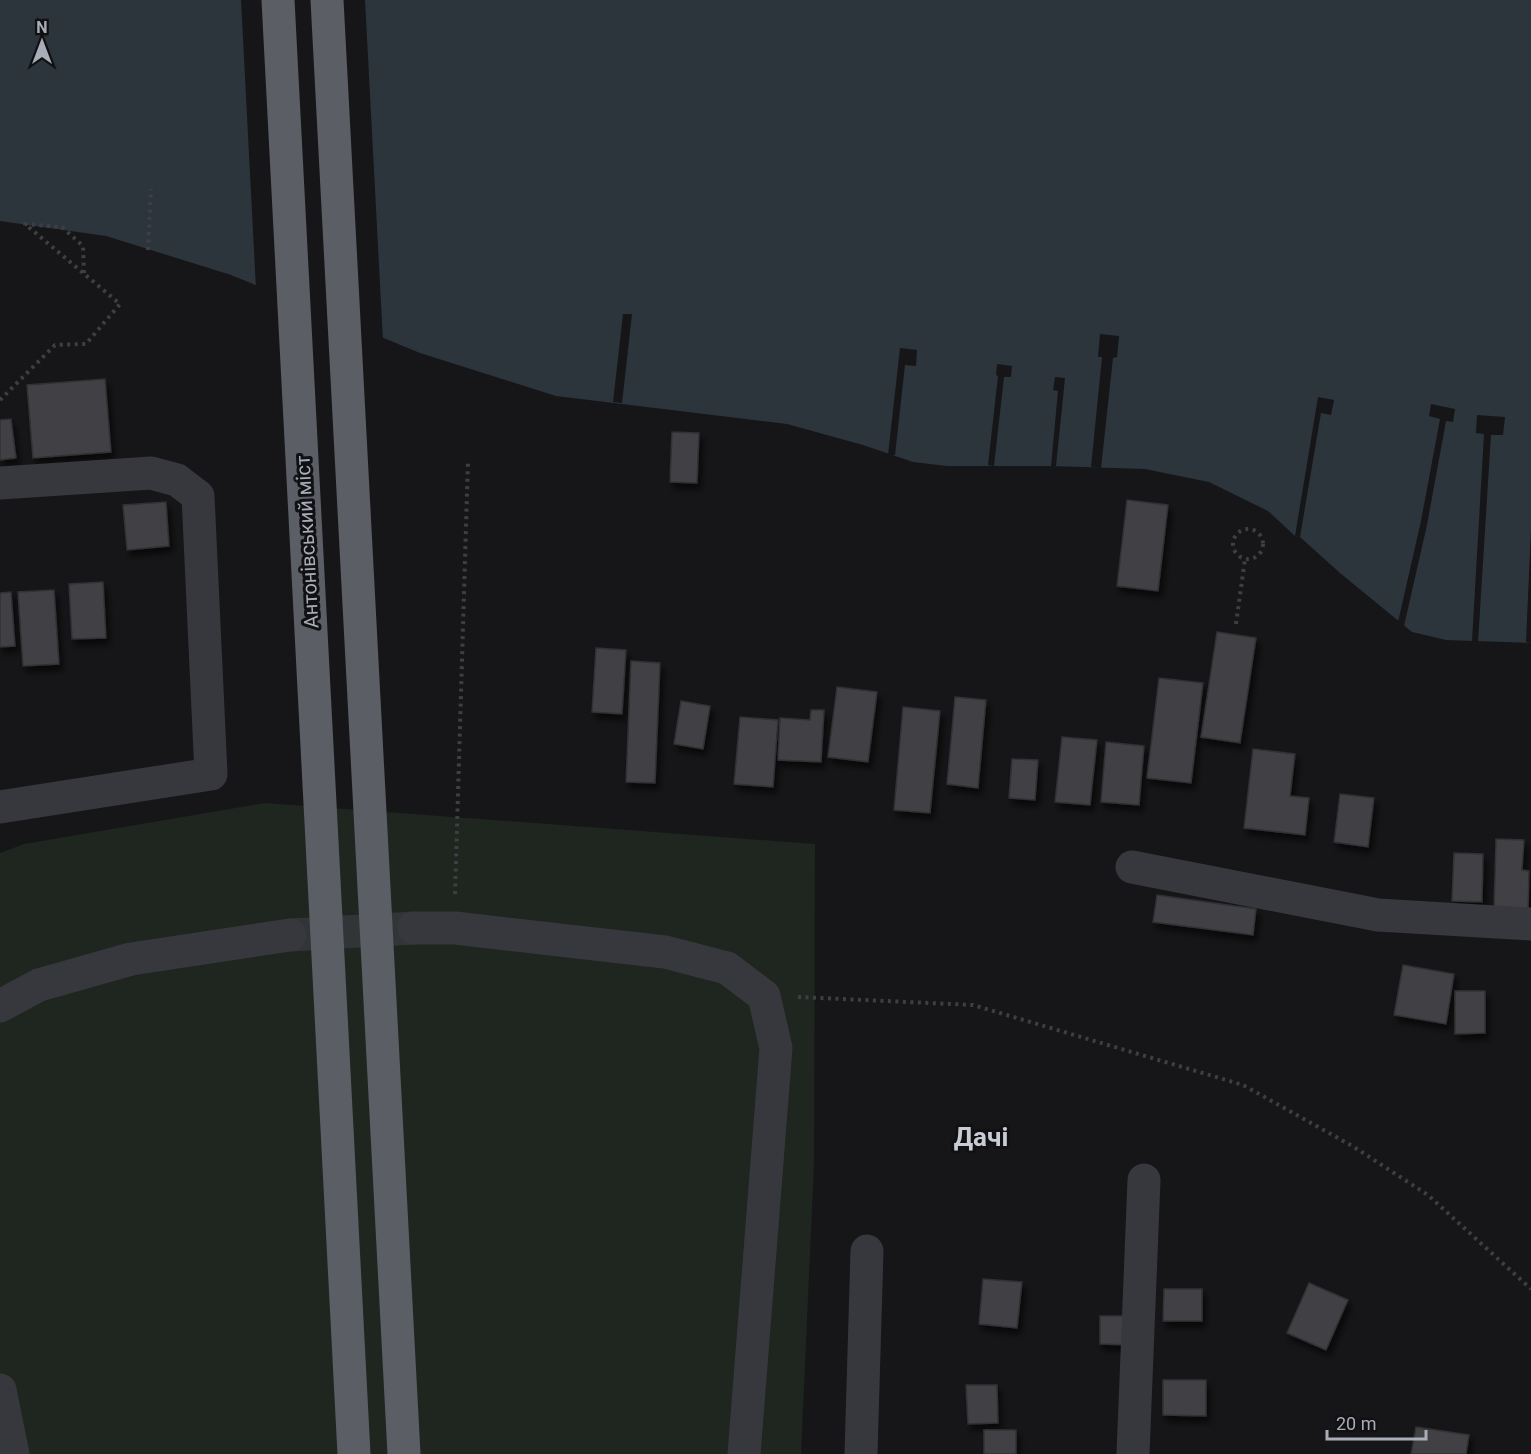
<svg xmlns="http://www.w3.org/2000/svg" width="1531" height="1454" font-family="Roboto,sans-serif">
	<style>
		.green { fill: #1e261f }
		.water { fill: #2c353c }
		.pier { fill: #161618 }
		.building { fill: #404145; stroke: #303034; stroke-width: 1.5; filter: url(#shadow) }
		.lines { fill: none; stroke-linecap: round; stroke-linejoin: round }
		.minor-tunnel { stroke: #333438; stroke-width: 33; stroke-dasharray: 33 16; stroke-linecap: butt }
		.path { stroke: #3d3f44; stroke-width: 4; stroke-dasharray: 3 4.5; stroke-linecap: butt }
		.minor { stroke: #37383d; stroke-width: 33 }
		.trunk { stroke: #5b5e65; stroke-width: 33 }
		.labels { text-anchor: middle; stroke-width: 6; stroke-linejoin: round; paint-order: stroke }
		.street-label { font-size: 20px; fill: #a8adb8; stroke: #111113 }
		.district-label { font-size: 26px; font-weight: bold; fill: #c9ccd4; stroke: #111113 }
	</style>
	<defs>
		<filter id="shadow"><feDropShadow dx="3.5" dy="6" stdDeviation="3" flood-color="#0009"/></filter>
	</defs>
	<rect width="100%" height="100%" fill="#161618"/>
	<!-- green -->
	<polygon class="green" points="265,803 815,844 814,1164 801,1454 0,1454 0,853 24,844"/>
	<!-- water -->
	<polygon class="water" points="0,0 1531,0 1531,643 1446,640 1412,632 1340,573 1300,537 1295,536 1268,511 1209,482 1145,469 1051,466 947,466 913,462 863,445 787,424 556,396 420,353 231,275 106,236 0,221"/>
	<!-- pier -->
	<g class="pier">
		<polygon points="241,0 365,0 383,341 256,289"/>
		<polygon points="623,314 632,314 622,403 613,402"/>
		<polygon points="1100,334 1119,336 1117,357 1113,358 1101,468 1091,467 1102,357 1098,357"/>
		<polygon points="900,348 917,350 916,366 905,365 895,455 888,455"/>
		<polygon points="997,364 1012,366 1011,377 1004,377 994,466 988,465 998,376 996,375"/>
		<polygon points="1055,377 1065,378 1056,466 1051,466 1058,391 1053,390"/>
		<polygon points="1318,397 1334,400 1331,415 1321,413 1300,537 1295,536"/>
		<polygon points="1431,404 1455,409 1453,422 1446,421 1427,525 1404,626 1398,622 1421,521 1440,419 1429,416"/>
		<polygon points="1477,415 1505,417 1503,435 1491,435 1478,642 1472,641 1484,434 1476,433"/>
		<polygon points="1531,529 1531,643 1526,642"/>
	</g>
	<!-- building -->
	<g class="building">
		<polygon points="105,379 111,452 33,458 27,385"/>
		<polygon points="11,419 16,458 0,460 0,420"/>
		<polygon points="672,432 699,433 697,483 670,482"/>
		<polygon points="1127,500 1168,505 1158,591 1117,586"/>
		<polygon points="166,502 169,546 127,550 123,505"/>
		<polygon points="103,582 106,638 72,639 69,584"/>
		<polygon points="54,590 59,664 23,666 18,592"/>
		<polygon points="11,592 15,646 0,647 0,593"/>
		<polygon points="1217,632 1256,638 1240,743 1201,737"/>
		<polygon points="596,648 626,650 622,714 592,712"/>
		<polygon points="631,661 660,663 655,783 626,782"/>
		<polygon points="1159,678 1203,683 1191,783 1147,778"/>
		<polygon points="837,687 877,692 868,762 828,757"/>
		<polygon points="955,697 986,700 978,788 947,784"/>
		<polygon points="681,701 710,706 703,749 674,744"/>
		<polygon points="903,707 940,711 930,813 894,810"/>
		<polygon points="811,710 824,710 821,762 778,760 780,718 810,720"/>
		<polygon points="740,717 778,720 773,787 734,784"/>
		<polygon points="1062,737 1097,740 1090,805 1055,802"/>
		<polygon points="1106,742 1144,746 1139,805 1101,802"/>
		<polygon points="1253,749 1295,754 1290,796 1309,798 1305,835 1244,828"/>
		<polygon points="1012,759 1038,760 1035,800 1009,798"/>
		<polygon points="1340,794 1374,798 1368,847 1334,842"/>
		<polygon points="1496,839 1524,840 1522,870 1529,871 1528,913 1494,911"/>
		<polygon points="1454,853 1483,854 1482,902 1452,901"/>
		<polygon points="1157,895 1256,909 1253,935 1153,922"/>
		<polygon points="1403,965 1454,974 1446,1024 1394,1015"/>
		<polygon points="1455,991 1485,991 1485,1033 1455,1034"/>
		<polygon points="983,1279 1022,1282 1017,1328 979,1324"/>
		<polygon points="1309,1283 1348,1300 1326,1350 1287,1333"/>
		<polygon points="1164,1289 1202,1289 1202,1321 1163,1321"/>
		<polygon points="1100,1316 1129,1316 1129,1345 1100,1344"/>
		<polygon points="1163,1380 1206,1380 1206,1416 1163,1415"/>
		<polygon points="966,1385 997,1385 998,1423 968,1424"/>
		<polygon points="1416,1427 1469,1435 1466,1454 1411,1454"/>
		<rect x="984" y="1430" width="32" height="24"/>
	</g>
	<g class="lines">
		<!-- minor-tunnel -->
		<polyline class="minor-tunnel" points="290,935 414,928"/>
		<!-- path -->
		<g class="path">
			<polyline points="148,250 151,189"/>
			<polyline points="0,400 55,345 86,344 120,304 25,224 62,227 83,246 84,273"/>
			<circle cx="1248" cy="544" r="15"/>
			<polyline points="1236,624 1245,559"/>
			<polyline points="455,894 468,460"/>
			<polyline points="798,997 973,1005 1243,1085 1354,1147 1428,1195 1531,1289"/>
		</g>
		<!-- minor -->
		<g class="minor">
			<polyline points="0,483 151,473 177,480 198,496 211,774 0,807"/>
			<polyline points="1132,867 1378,915 1531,924"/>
			<polyline points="414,928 455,928 665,952 727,968 764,996 776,1048 744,1454"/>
			<polyline points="0,1006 39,985 131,959 290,935"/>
			<polyline points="0,1390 13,1454"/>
			<polyline points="861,1454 867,1251"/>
			<polyline points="1133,1454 1144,1180"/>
		</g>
		<!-- trunk -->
		<g class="trunk">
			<polyline points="278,0 354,1454"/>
			<polyline points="327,0 404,1454"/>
		</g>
	</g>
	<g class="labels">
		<!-- street labels -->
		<g class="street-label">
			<text transform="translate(307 542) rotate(-93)" y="7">Антонівський міст</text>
		</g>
		<!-- district labels -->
		<g class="district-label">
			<text x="981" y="1146">Дачі</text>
		</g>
	</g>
	<!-- north arrow -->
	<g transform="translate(42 42)" stroke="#111113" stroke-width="4.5" paint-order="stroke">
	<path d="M0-4.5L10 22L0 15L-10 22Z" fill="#a8adb8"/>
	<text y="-9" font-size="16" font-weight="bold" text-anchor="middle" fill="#a8adb8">N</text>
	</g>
	<!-- scale -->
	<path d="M1327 1430v9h99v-9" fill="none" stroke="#a8adb8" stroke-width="3"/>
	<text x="1336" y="1430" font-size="18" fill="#a8adb8" stroke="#111113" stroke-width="4.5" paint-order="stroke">20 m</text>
</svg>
